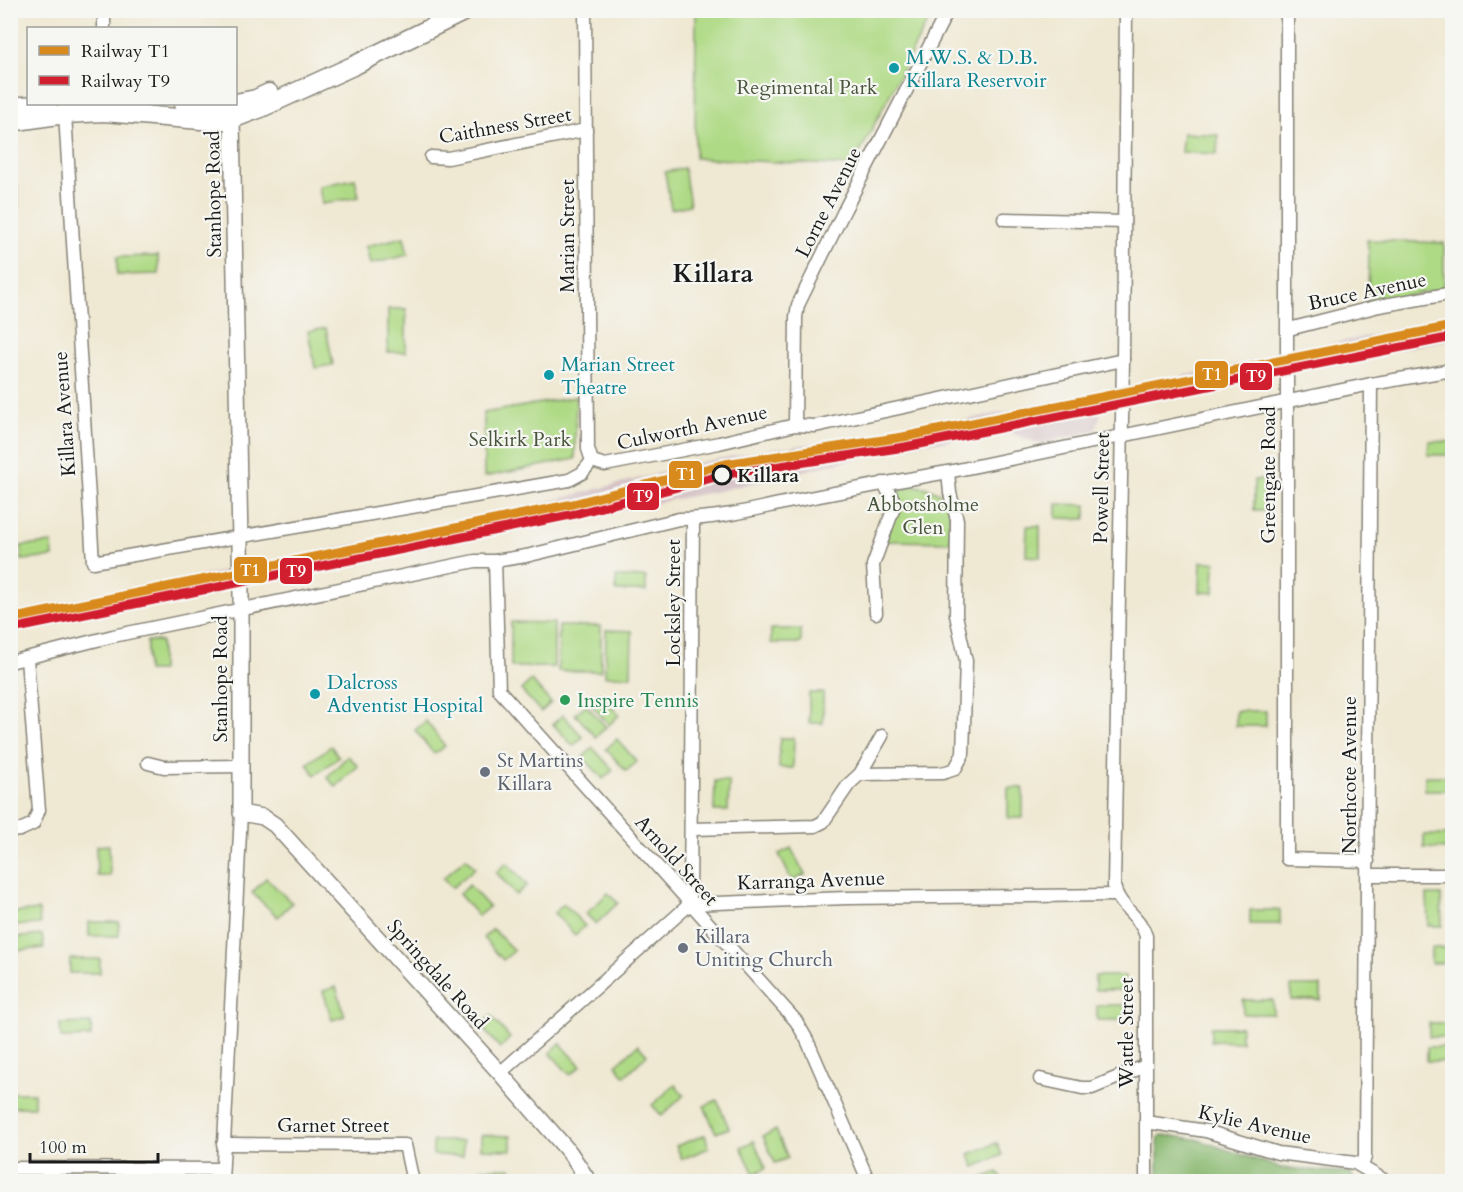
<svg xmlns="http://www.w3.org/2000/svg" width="1463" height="1192" font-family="Cardo,serif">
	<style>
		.industrial { fill: #d2bec3 }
		.green { fill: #afda85; stroke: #667b50; stroke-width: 1.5 }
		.forest { fill: #8bba72; stroke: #546b47; stroke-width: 1.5 }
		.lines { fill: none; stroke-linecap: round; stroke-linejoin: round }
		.minor-casing { stroke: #868277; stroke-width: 15 }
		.major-casing { stroke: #868277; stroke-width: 18 }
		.highway-casing { stroke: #868277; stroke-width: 21 }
		.minor { stroke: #fff; stroke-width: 12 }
		.major { stroke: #fff; stroke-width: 15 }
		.highway { stroke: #fff; stroke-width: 18 }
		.rail-1-casing { stroke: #f6f6f2; stroke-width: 14 }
		.rail-2-casing { stroke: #f6f6f2; stroke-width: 14 }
		.rail-1 { stroke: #d88a1c; stroke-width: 9 }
		.rail-2 { stroke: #d11f2f; stroke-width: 9 }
		.culture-dot { fill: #0f9aa8; stroke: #f6f6f2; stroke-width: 2 }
		.stop-dot { fill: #f6f6f2; stroke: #1c1c1c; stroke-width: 3 }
		.leisure-dot { fill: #2e9e5b; stroke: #f6f6f2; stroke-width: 2 }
		.worship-dot { fill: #6b7280; stroke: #f6f6f2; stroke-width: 2 }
		.labels { text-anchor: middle; stroke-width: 4.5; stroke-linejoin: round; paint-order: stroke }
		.culture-label { font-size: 20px; fill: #0d838f; stroke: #f6f6f2; text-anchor: start }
		.park-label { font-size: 20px; fill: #48553c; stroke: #f6f6f2 }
		.street-label { font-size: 20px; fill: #1c1c1c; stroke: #f6f6f2 }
		.stop-label { font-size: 20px; font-weight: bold; fill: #1c1c1c; stroke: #f6f6f2; text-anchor: start }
		.leisure-label { font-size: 20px; fill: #27864d; stroke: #f6f6f2; text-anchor: start }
		.worship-label { font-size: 20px; fill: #5b616d; stroke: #f6f6f2; text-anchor: start }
		.district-label { font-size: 26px; font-weight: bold; fill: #1c1c1c; stroke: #f6f6f2 }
		.line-badge { stroke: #f6f6f2; stroke-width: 2 }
		.badge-label { font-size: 16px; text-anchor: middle; font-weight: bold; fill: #fff }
	</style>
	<rect width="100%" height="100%" fill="#f6f6f2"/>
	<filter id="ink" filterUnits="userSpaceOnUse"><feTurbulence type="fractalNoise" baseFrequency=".0167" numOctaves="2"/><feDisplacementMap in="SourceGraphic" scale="12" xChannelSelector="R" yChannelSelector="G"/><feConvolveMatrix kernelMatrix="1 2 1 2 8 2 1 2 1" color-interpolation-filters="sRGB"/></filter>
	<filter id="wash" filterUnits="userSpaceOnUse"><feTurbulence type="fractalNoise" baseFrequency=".008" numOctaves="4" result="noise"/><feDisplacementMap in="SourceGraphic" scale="24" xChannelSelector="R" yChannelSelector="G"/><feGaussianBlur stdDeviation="1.35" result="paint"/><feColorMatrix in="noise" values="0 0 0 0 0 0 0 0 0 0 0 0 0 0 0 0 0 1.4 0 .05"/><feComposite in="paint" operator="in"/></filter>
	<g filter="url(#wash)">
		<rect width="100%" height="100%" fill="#efe8d2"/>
		<!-- industrial -->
		<polygon class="industrial" points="1452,318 1452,339 1102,408 1096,430 1039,444 1007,431 943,442 927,442 718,491 11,627 11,613 271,562 503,513 708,461 775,448 884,436 1145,384"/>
		<!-- green -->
		<g class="green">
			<polygon points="696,11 696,10 933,11 853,166 695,158"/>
			<polygon points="1183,133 1218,135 1217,154 1181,152"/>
			<polygon points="684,168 690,205 671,209 665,172"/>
			<polygon points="355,179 359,197 322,204 319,186"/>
			<polygon points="17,186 18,205 11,205 11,187"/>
			<polygon points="404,237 408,255 370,264 366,246"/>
			<polygon points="1367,240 1444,243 1444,286 1441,289 1374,303 1368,297 1369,254"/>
			<polygon points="158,256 159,274 117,275 117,257"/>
			<rect x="388" y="309" width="18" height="43"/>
			<polygon points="326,328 333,365 315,368 308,331"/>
			<polygon points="576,397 575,459 484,477 484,413"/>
			<polygon points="1429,441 1452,442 1452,455 1428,455"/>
			<rect x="1254" y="480" width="14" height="30"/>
			<path d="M911 486C950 486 953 509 950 542L885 541 900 490Z"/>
			<polygon points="1057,504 1086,505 1086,519 1057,518"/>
			<polygon points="1027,526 1040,526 1040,557 1026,556"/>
			<polygon points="52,543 53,557 22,560 21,546"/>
			<polygon points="1201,562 1215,562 1214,593 1200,592"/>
			<rect x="616" y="577" width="30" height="14"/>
			<polygon points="511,622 554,623 554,667 511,667"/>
			<polygon points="559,626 601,626 601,671 558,671"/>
			<rect x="771" y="629" width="30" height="14"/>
			<polygon points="606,630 632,631 631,676 605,676"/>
			<rect x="147" y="641" width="14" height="30"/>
			<polygon points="531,680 551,703 541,712 521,690"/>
			<polygon points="599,693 619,715 609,725 589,702"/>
			<rect x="809" y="693" width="14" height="30"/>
			<polygon points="586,705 606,727 596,737 575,714"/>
			<rect x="1236" y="711" width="30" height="15"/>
			<polygon points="563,715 583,737 573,746 553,724"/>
			<polygon points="426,721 445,746 434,754 415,730"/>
			<polygon points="780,738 794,738 793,768 779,768"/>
			<polygon points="617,739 637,762 626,771 606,749"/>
			<polygon points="331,746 339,757 315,775 307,764"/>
			<polygon points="593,748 613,770 603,779 583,757"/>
			<polygon points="348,756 358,766 336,787 327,777"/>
			<rect x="1425" y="776" width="27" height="14"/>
			<polygon points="715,781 729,781 728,811 714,811"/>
			<rect x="1008" y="788" width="15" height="30"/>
			<polygon points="1424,835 1452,835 1452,849 1424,848"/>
			<polygon points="109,845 110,876 97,876 96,846"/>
			<polygon points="791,848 805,875 792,881 779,854"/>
			<polygon points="466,858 475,868 452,888 443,878"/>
			<polygon points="507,863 527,885 516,895 496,872"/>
			<polygon points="266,878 292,903 278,917 252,893"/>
			<polygon points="469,885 489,907 478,916 459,894"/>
			<polygon points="608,893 618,903 596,924 586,914"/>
			<polygon points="1427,895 1441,895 1442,926 1428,926"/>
			<polygon points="564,904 585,926 575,935 554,913"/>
			<polygon points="39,910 40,924 11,926 11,913"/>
			<rect x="1250" y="910" width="30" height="14"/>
			<rect x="89" y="922" width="30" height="14"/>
			<polygon points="493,929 514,951 503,960 483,938"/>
			<polygon points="42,935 44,948 14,951 12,938"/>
			<rect x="1431" y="948" width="21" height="15"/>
			<rect x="70" y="959" width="30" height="14"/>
			<rect x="1095" y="976" width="30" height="14"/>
			<rect x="1291" y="986" width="30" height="14"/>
			<polygon points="336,987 345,1016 332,1020 323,991"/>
			<rect x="1243" y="1000" width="30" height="14"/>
			<rect x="1097" y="1005" width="30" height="15"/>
			<polygon points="491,1016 510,1038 500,1048 480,1025"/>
			<polygon points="91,1023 91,1037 61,1038 60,1024"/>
			<rect x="1429" y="1023" width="23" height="14"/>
			<polygon points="1211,1027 1241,1027 1241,1042 1211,1041"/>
			<polygon points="560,1043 581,1066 570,1075 550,1053"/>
			<polygon points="638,1045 647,1055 625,1076 616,1065"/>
			<polygon points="1427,1047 1452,1047 1452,1062 1427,1061"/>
			<polygon points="675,1085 684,1095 662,1116 652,1105"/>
			<rect x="11" y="1093" width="23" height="14"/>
			<polygon points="717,1100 729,1128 716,1133 704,1106"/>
			<polygon points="776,1130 788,1158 775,1163 763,1136"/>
			<polygon points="481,1135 511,1136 511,1150 481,1149"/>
			<polygon points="705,1135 709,1148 682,1159 676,1146"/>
			<polygon points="433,1141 463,1141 463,1156 433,1155"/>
			<polygon points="754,1141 766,1168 754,1174 741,1147"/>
			<polygon points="997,1143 1002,1155 975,1167 969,1154"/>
			<rect x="481" y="1168" width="30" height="13"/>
			<polygon points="998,1172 1002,1181 975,1181"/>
		</g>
		<!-- forest -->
		<polygon class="forest" points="1162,1135 1196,1139 1281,1168 1350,1173 1353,1177 1353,1181 1158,1181 1158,1139"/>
	</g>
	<g filter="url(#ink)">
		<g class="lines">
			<!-- minor casing -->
			<g class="minor-casing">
				<g id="minor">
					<polyline points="104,10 104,28"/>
					<polyline points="585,10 588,449 592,461"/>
					<path d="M1126 10 1123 360 1114 886C1118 907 1140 915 1146 936V1182"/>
					<polyline points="1287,10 1287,859 1368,861"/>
					<polyline points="65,114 93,562 569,480 582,473 592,461"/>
					<polyline points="431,157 448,158 586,130"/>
					<polyline points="1004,219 1124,222"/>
					<polyline points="1289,329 1379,306 1448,294 1452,290"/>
					<polyline points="795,425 796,317 798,305 845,209 948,10"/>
					<polyline points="592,461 605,465 719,443 795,425 815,426 1123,360"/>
					<polyline points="495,561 499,690 796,1021 807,1040 869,1182"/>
					<polyline points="876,613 873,565 893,510 893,499 883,483"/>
					<path d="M10 662 113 636 475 561H495L526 556 679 519C718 519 756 509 793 501 845 491 896 481 948 472L1371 384 1452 370"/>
					<polyline points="148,763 164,767 241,766"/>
					<polyline points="860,774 882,736"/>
					<polyline points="692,829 815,826 823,822 849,784 860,774 943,773 955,769 963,754 966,661 956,615 957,520 950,493 948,472"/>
					<polyline points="10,831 20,830 33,824 39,810 27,659"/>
					<polyline points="1368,875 1452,875"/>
					<polyline points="690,904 693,519"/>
					<polyline points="500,1073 690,904 847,898 1116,895"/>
					<polyline points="1040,1079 1082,1088 1092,1088 1145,1066"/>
					<polyline points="1146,1122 1206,1131 1278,1153 1355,1163 1387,1182"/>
					<polyline points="223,1144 405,1145 413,1182"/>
					<polyline points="1362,1166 1365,1157 1365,1144 1371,384"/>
					<polyline points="10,1168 222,1169"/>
					<polyline points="222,1182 241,813"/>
				</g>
			</g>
			<!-- major casing -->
			<g class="major-casing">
				<polyline id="major" points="230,108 232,119 241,596 241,813 263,817 275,825 500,1073 570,1153 589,1182"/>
			</g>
			<!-- highway casing -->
			<g class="highway-casing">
				<g id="highway">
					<polyline points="236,103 256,99 269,93"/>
					<polyline points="184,104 213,106 235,104"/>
					<polyline points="10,107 48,104"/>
					<polyline points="10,122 65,114 104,112 213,121 232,119 261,108 355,65 467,10"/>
				</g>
			</g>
			<!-- minor -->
			<use href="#minor" class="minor"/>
			<!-- major -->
			<use href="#major" class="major"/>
			<!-- highway -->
			<use href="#highway" class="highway"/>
			<!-- rail-1 casing -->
			<g class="rail-1-casing">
				<polyline id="rail-1" points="10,619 573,504 725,464 903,437 1452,326"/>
			</g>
			<!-- rail-2 casing -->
			<g class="rail-2-casing">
				<polyline id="rail-2" points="12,629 575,514 727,474 905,447 1452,337"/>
			</g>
			<!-- rail-1 -->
			<use href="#rail-1" class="rail-1"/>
			<!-- rail-2 -->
			<use href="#rail-2" class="rail-2"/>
		</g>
	</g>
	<!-- markers -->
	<g class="culture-dot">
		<circle cx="894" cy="68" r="6"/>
		<circle cx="549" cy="375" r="6"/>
		<circle cx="315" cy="694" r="6"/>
	</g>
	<circle class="stop-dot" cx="722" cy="475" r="9"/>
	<circle class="leisure-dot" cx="565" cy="700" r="6"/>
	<g class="worship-dot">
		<circle cx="485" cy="772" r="6"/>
		<circle cx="683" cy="948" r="6"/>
	</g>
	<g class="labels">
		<!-- culture labels -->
		<g class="culture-label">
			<text x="906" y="64">M.W.S. &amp; D.B.<tspan x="906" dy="23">Killara Reservoir</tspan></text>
			<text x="561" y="371">Marian Street<tspan x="561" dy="23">Theatre</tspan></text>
			<text x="327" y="689">Dalcross<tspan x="327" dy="23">Adventist Hospital</tspan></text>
		</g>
		<!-- park labels -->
		<g class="park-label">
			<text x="807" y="94">Regimental Park</text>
			<text x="520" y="446">Selkirk Park</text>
			<text x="923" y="511">Abbotsholme<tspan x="923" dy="23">Glen</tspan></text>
		</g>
		<!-- street labels -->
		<g class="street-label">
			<text transform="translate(505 125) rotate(-10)" y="7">Caithness Street</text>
			<text transform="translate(213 194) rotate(-91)" y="7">Stanhope Road</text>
			<text transform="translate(828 202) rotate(-63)" y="7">Lorne Avenue</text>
			<text transform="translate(567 236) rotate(-90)" y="7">Marian Street</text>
			<text transform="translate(1367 291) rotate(-12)" y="7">Bruce Avenue</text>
			<text transform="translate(64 414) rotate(-94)" y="7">Killara Avenue</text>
			<text transform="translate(692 427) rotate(-12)" y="7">Culworth Avenue</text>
			<text transform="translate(1268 475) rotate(-90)" y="7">Greengate Road</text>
			<text transform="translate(1101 488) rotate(-89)" y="7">Powell Street</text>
			<text transform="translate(673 603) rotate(-90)" y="7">Locksley Street</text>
			<text transform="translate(220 679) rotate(-90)" y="7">Stanhope Road</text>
			<text transform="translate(1349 775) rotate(-90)" y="7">Northcote Avenue</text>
			<text transform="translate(677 860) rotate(48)" y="7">Arnold Street</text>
			<text transform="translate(811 880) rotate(-2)" y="7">Karranga Avenue</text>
			<text transform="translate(438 974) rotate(48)" y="7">Springdale Road</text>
			<text transform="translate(1126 1033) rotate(-90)" y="7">Wattle Street</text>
			<text transform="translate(1255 1124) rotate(13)" y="7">Kylie Avenue</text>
			<text x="333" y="1132">Garnet Street</text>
		</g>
		<!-- stop labels -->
		<g class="stop-label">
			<text x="737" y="482">Killara</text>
		</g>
		<!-- leisure labels -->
		<g class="leisure-label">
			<text x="577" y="707">Inspire Tennis</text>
		</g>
		<!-- worship labels -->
		<g class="worship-label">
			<text x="497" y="767">St Martins<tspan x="497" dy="23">Killara</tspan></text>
			<text x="695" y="943">Killara<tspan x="695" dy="23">Uniting Church</tspan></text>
		</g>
		<!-- district labels -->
		<g class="district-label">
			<text x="713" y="282">Killara</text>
		</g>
	</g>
	<g class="line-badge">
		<rect x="1194" y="360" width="35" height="29" rx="6" fill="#d88a1c"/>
		<rect x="1239" y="362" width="34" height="29" rx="6" fill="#d11f2f"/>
		<rect x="668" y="460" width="35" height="29" rx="6" fill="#d88a1c"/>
		<rect x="626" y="482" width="34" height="29" rx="6" fill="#d11f2f"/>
		<rect x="233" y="556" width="35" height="28" rx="6" fill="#d88a1c"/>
		<rect x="279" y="557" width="34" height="28" rx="6" fill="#d11f2f"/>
	</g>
	<g class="badge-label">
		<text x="1212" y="380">T1</text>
		<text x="1256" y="382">T9</text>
		<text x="686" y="480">T1</text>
		<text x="643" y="502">T9</text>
		<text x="250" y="576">T1</text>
		<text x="296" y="577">T9</text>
	</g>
	<!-- margin -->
	<rect width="1463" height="1192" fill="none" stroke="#f6f6f2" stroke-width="36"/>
	<!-- legend -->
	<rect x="27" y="27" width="210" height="78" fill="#f6f6f2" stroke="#9f9f9c" stroke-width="1.5"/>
	<rect x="39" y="46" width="30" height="9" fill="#d88a1c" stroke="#9f9f9c" stroke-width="1.5"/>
	<text x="81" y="57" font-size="18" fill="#1c1c1c">Railway T1</text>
	<rect x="39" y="76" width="30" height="9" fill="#d11f2f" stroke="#9f9f9c" stroke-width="1.5"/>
	<text x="81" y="87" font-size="18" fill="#1c1c1c">Railway T9</text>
	<!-- scale -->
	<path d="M30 1153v9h128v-9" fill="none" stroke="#1c1c1c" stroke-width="3"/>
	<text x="39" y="1153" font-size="18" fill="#1c1c1c" stroke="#f6f6f2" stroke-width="4.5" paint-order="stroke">100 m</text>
</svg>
